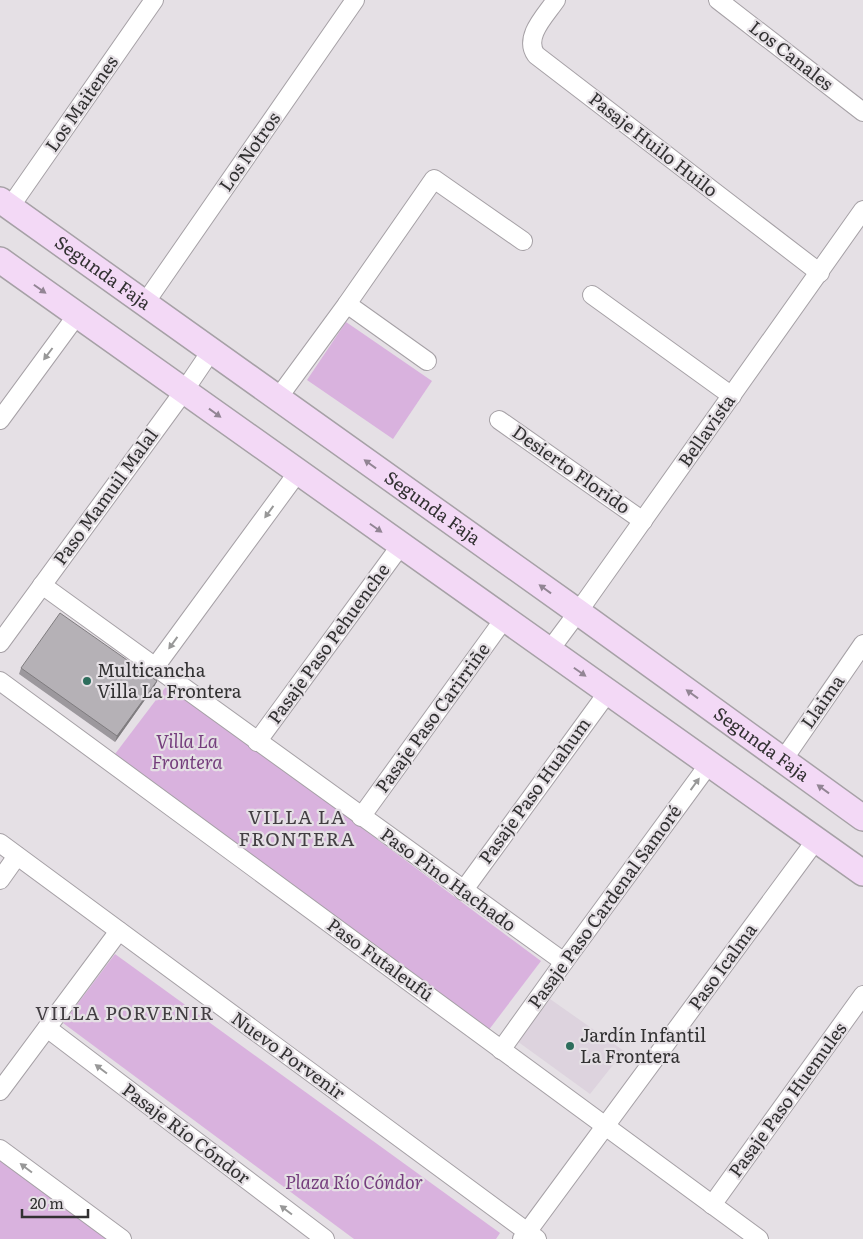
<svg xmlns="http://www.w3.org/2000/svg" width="863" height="1239" font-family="Literata,serif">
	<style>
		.built { fill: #ddd3de }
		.green { fill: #d9b2de }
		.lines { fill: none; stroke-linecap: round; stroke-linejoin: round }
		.street-casing { stroke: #a6a1a6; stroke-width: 20 }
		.secondary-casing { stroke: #a6a1a6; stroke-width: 28 }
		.street { stroke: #fff; stroke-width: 18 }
		.secondary { stroke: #f3d9f6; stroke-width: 25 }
		.wall { fill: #9c989d }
		.shaded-wall { fill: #7f7c7f }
		.building { fill: #b5b1b6; stroke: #7f7c7f }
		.oneway { fill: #928594 }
		.oneway2 { fill: #989898 }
		.poi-dot { fill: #2d6d5c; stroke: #e5e0e5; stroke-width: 2 }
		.labels { text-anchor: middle; stroke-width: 4.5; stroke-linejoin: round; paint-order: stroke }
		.street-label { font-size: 18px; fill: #323132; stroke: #e5e0e5 }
		.poi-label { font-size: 18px; fill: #323132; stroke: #e5e0e5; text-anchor: start }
		.park-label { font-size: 18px; font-style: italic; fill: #753e7d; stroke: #e5e0e5 }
		.neighbourhood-label { font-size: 19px; letter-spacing: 1px; fill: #433f43; stroke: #e5e0e5 }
	</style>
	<rect width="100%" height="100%" fill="#e5e0e5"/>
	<!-- built -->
	<polygon class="built" points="550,999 624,1051 590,1094 517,1041"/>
	<!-- green -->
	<g class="green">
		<polygon points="346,322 432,381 393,439 307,380"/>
		<polygon points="168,684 541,961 488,1031 115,754"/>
		<polygon points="115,954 500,1233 496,1239 354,1239 63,1023"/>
		<polygon points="0,1160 107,1239 0,1239"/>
	</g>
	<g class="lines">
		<!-- street casing -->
		<g class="street-casing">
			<g id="street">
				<path d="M556 0C546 15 523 37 536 55L820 273"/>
				<polyline points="718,0 863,112"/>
				<polyline points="10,207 154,0"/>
				<polyline points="592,295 732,396"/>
				<polyline points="145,303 355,0"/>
				<polyline points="347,304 427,361"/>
				<polyline points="278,398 347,304 434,179 523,241"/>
				<polyline points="0,420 77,315"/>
				<polyline points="499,420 643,521"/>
				<polyline points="42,585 564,962"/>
				<polyline points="0,643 184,391 211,351"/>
				<polyline points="549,651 578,612 863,210"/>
				<polyline points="155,667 298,472"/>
				<polyline points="0,681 759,1239"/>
				<polyline points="257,742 401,545"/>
				<polyline points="783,760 863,644"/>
				<polyline points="361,817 504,619"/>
				<polyline points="0,843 537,1239"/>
				<polyline points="0,880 17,856"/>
				<polyline points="463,891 608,692"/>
				<polyline points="47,1028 325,1239"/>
				<polyline points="501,1050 564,962 709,764"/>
				<polyline points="0,1091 119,931"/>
				<polyline points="0,1149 122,1239"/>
				<polyline points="712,1205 863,995"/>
				<polyline points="522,1239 816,840"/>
			</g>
		</g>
		<!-- secondary casing -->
		<g class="secondary-casing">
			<g id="secondary">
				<path id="s1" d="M0 200 578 612 863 818"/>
				<polyline points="0,260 863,873"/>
			</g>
		</g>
		<!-- street -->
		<use href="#street" class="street"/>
		<!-- secondary -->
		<use href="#secondary" class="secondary"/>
	</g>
	<!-- wall -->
	<polygon class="wall" points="21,668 157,681 154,687 115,742 19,674"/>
	<!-- shaded-wall -->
	<polygon class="shaded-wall" points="157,681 154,687 115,742 117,736"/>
	<!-- building -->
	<polygon class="building" points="60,613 157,681 117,736 21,668"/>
	<!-- one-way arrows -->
	<defs><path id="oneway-solid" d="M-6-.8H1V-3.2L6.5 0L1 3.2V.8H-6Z" transform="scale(1.25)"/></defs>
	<g class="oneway">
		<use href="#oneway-solid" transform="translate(40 289) rotate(35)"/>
		<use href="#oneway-solid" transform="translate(215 413) rotate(36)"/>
		<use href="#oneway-solid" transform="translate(370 464) rotate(-144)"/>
		<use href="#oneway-solid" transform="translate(376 528) rotate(35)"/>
		<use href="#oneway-solid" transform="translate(545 589) rotate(-144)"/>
		<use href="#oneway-solid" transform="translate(580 672) rotate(35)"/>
		<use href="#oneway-solid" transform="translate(692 694) rotate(-144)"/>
		<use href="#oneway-solid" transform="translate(823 789) rotate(-144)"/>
	</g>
	<g class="oneway2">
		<use href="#oneway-solid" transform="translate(48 354) rotate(127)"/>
		<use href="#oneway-solid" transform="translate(269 512) rotate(126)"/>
		<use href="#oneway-solid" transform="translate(173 643) rotate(126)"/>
		<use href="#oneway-solid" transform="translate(695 784) rotate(-54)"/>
		<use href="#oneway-solid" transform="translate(101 1069) rotate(-143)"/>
		<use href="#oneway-solid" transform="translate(26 1168) rotate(-143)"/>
		<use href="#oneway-solid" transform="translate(286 1210) rotate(-143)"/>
	</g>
	<!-- markers -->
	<g class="poi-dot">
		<circle cx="87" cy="681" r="5"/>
		<circle cx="570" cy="1046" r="5"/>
	</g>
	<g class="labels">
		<!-- street labels -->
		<g class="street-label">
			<text transform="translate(791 56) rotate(38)" y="6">Los Canales</text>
			<text transform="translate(82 104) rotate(-55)" y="6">Los Maitenes</text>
			<text transform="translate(653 145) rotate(38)" y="6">Pasaje Huilo Huilo</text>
			<text transform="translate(250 152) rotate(-55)" y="6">Los Notros</text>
			<text dy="6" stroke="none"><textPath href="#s1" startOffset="126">Segunda Faja</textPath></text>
			<text transform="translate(707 431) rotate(-55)" y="6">Bellavista</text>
			<text transform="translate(571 470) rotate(35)" y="6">Desierto Florido</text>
			<text transform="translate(106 497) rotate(-54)" y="6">Paso Mamuil Malal</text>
			<text dy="6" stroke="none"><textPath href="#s1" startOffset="531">Segunda Faja</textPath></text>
			<text transform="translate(329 644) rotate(-54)" y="6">Pasaje Paso Pehuenche</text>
			<text transform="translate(823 702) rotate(-55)" y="6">Llaima</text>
			<text transform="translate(433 718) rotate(-54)" y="6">Pasaje Paso Carirriñe</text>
			<text dy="6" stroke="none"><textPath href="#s1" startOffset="936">Segunda Faja</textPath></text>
			<text transform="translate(535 791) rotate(-54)" y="6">Pasaje Paso Huahum</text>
			<text transform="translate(448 880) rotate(36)" y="6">Paso Pino Hachado</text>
			<text transform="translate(605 907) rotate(-54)" y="6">Pasaje Paso Cardenal Samoré</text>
			<text transform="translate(380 960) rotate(36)" y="6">Paso Futaleufú</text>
			<text transform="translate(723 967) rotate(-54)" y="6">Paso Icalma</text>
			<text transform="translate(288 1056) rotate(36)" y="6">Nuevo Porvenir</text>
			<text transform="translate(788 1100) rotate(-54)" y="6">Pasaje Paso Huemules</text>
			<text transform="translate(186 1134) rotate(37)" y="6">Pasaje Río Cóndor</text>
		</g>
		<!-- poi labels -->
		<g class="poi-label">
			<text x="97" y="677">Multicancha<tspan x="97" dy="21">Villa La Frontera</tspan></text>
			<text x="580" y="1042">Jardín Infantil<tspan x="580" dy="21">La Frontera</tspan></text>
		</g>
		<!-- park labels -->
		<g class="park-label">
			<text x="187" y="748">Villa La<tspan x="187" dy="21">Frontera</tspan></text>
			<text x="354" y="1189">Plaza Río Cóndor</text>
		</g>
		<!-- neighbourhood labels -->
		<g class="neighbourhood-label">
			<text x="297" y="824">VILLA LA<tspan x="297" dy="22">FRONTERA</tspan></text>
			<text x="125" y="1020">VILLA PORVENIR</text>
		</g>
	</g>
	<!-- scale -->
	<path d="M22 1209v8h66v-8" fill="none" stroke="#323132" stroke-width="2.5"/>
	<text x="30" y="1209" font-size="15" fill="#323132" stroke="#e5e0e5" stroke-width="4" paint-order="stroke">20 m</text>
</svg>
